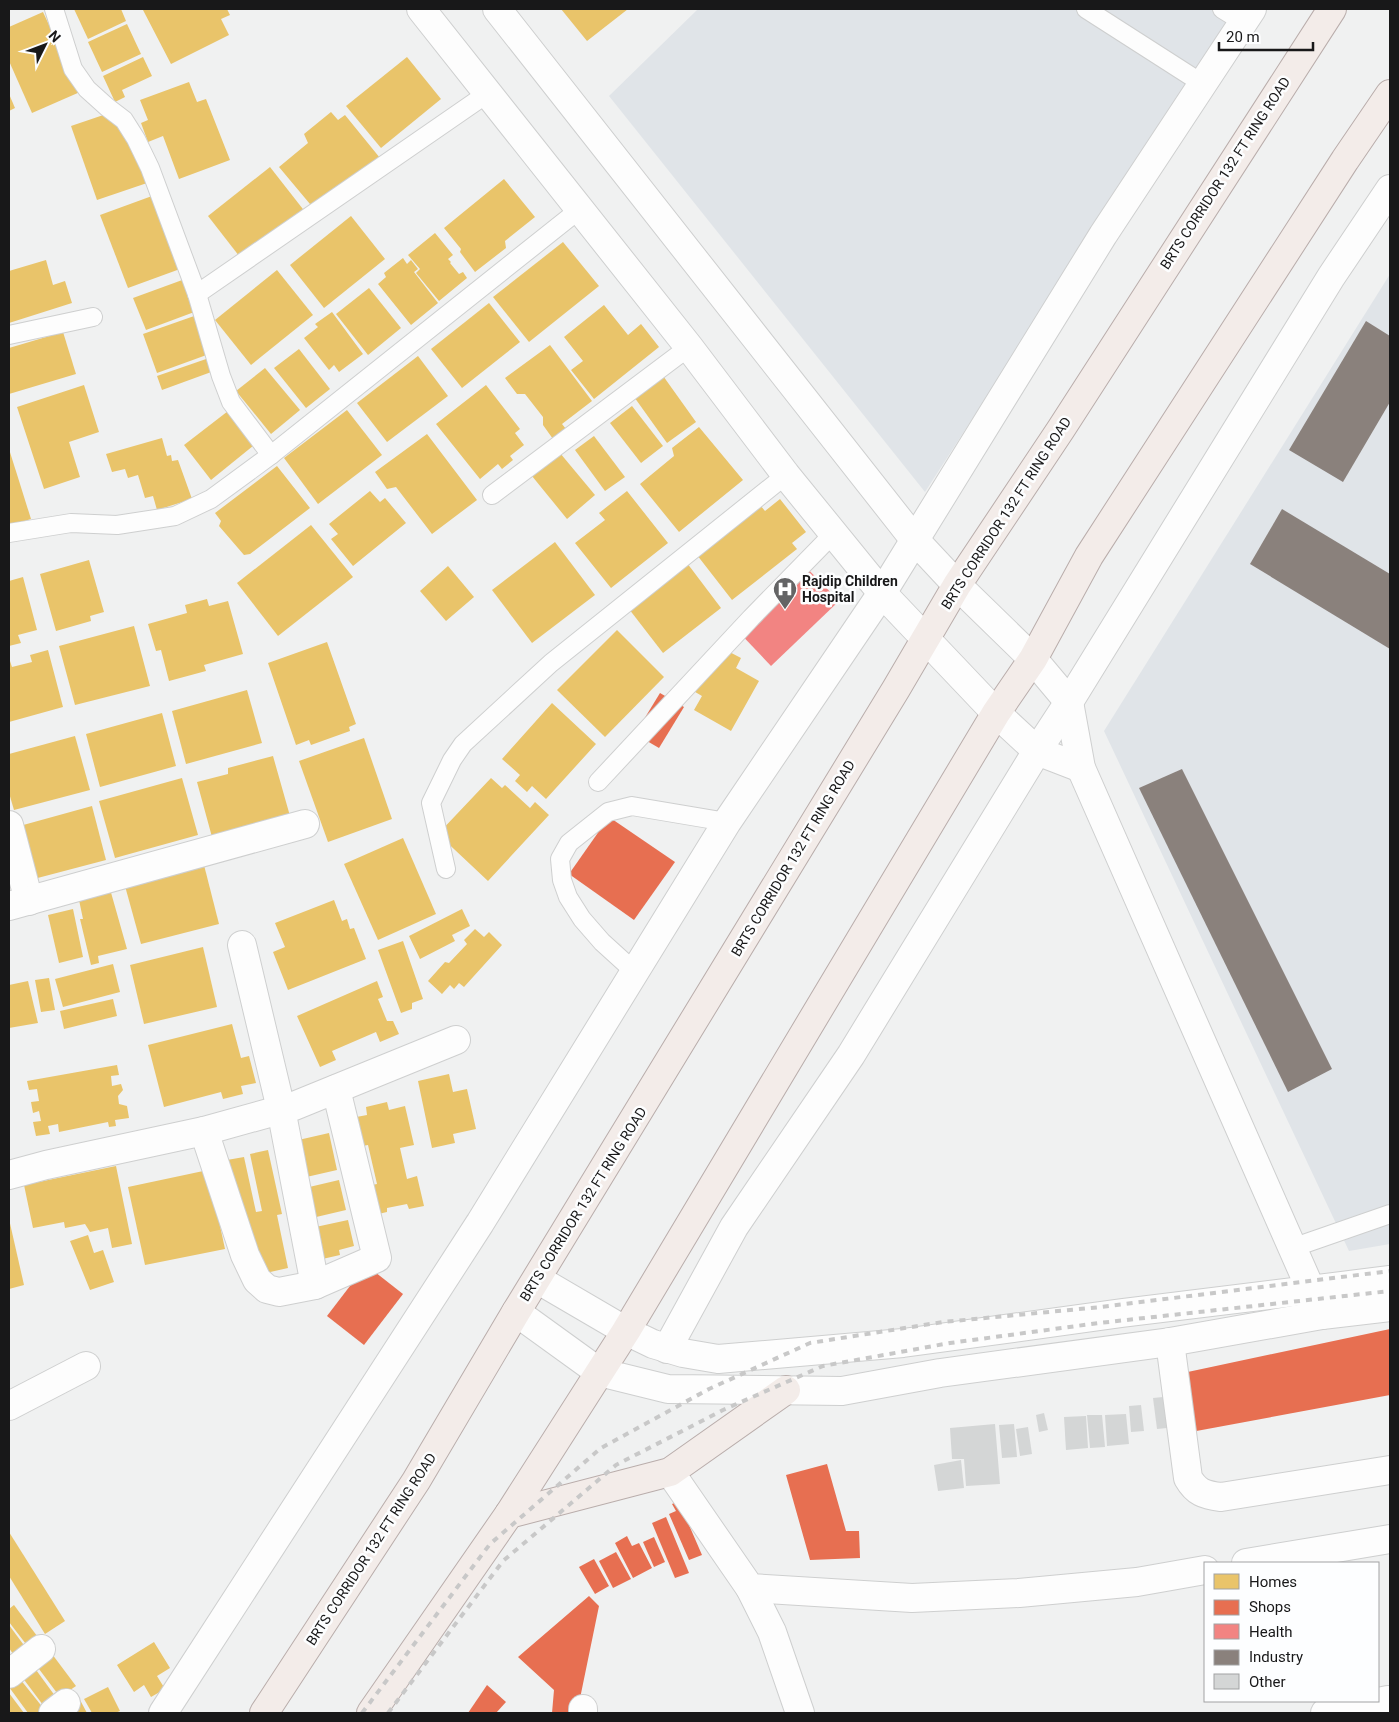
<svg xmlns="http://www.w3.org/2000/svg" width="1399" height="1722" font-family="Roboto,sans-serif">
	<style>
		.built { fill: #e0e4e8 }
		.homes { fill: #e9c46a }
		.shops { fill: #e76f51 }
		.health { fill: #f28482 }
		.industry { fill: #8a817c }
		.building { fill: #d4d6d6 }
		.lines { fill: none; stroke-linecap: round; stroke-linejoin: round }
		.lane-casing { stroke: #cecfcf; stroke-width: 20 }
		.street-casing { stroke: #cecfcf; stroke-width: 30 }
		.secondary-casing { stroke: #cecfcf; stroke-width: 30 }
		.primary-casing { stroke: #b9adab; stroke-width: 30 }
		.lane { stroke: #fdfdfd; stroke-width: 18 }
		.street { stroke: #fdfdfd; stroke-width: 28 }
		.secondary { stroke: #fdfdfd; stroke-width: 28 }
		.primary { stroke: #f3ece9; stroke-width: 28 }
		.rail { stroke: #c8c8c8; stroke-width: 4; stroke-dasharray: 6 6; stroke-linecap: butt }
		.labels { text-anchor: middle; stroke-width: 5; stroke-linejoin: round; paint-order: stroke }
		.street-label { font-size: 14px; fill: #181819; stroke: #fdfeff }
		.poi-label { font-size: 14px; font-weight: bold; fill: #181819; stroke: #fdfeff; text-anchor: start }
	</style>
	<rect width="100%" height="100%" fill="#f0f1f1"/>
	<!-- built -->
	<g class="built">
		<polygon points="698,9 1237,9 925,492 609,96"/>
		<polygon points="1390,274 1390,1244 1349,1251 1104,731"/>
	</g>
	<!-- homes -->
	<g class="homes">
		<polygon points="74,9 121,9 126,21 88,39"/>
		<polygon points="145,9 227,9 230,15 221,19 229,35 171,64 143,10"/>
		<polygon points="561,9 628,9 587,41"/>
		<polygon points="43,12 80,92 32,113 9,61 9,27"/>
		<polygon points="127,24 141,54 102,72 88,42"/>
		<polygon points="143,57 152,76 122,90 125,97 115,102 103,76"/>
		<polygon points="407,57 441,99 381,148 346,106"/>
		<polygon points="189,82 197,102 206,99 230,160 179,179 163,136 148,142 141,123 148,120 140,100"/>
		<polygon points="9,94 15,108 9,111"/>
		<polygon points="124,108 150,182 97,200 71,126"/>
		<polygon points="331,112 338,120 345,115 380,158 315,210 279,167 308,143 304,134"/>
		<polygon points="270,167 306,213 243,261 208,216"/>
		<polygon points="504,179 535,217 505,241 506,248 475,272 460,252 461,249 444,228"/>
		<polygon points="152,196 180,269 128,288 100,215"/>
		<polygon points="351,216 385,259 324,308 290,265"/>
		<polygon points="435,233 453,255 448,259 451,262 450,263 459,274 463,272 467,278 439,301 416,273 420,269 408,255"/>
		<polygon points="563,242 599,286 529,342 493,297"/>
		<polygon points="403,258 407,264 411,260 418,269 414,272 438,303 411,325 378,284 386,277 384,273"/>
		<polygon points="46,260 53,285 65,281 72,303 9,323 9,271"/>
		<polygon points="277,270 313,315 251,365 215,320"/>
		<polygon points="185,279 197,311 146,330 133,298"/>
		<polygon points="369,288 401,328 368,355 336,314"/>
		<polygon points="489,303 520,342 462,388 431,349"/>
		<polygon points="604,305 628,335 641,324 659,347 594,399 571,370 583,361 564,337"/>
		<polygon points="332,312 363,354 339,372 334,365 329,370 304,338 318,327 315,324"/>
		<polygon points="197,315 212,353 157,373 143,334"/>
		<polygon points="63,332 76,374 9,394 9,348"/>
		<polygon points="550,345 592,401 562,424 566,429 553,439 543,425 543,417 525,394 517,394 505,378"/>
		<polygon points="299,349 330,389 306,408 274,368"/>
		<polygon points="418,356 448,396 387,442 357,403"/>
		<polygon points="209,358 214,371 162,390 157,376"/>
		<polygon points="265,368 300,410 271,434 236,391"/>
		<polygon points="661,373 696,422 667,443 632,394"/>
		<polygon points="84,385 99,432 69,442 80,477 44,489 17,407"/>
		<polygon points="486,385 520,429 515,433 524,445 510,456 513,460 502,469 498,464 480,479 436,424"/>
		<polygon points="632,406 663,446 641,463 610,423"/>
		<polygon points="232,408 258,442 211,480 184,445"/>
		<polygon points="347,410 382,455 318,504 284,458"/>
		<polygon points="699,427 743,480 679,532 640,484 674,456 672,448"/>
		<polygon points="427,434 477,500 432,534 396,487 387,489 375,472"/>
		<polygon points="594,436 625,477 605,491 575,450"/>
		<polygon points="162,438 167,456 171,455 172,461 178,460 192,499 157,510 153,496 145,498 138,475 128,478 125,469 112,472 106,454"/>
		<polygon points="9,449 31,519 9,526"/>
		<polygon points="560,453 595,495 567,519 532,476"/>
		<polygon points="277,466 310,508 250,554 244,555 219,526 221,521 215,513"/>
		<polygon points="370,491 380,502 385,498 406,523 353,566 331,539 338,534 329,524"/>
		<polygon points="627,491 668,543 611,588 575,543 605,520 599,513"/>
		<polygon points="780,499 806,532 792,543 797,549 732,600 697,555 760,505 765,511"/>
		<polygon points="311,525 353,577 278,636 237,583"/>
		<polygon points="555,542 595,595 532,643 492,590"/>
		<polygon points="89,560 104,612 90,616 91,621 56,631 40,574"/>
		<polygon points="687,563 721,608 663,653 629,609"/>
		<polygon points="448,566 474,597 446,621 420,591"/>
		<polygon points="23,577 37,630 18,635 21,643 9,646 9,581"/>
		<polygon points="207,599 209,606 228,601 243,654 204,665 206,671 169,681 161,650 156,651 148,624 187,613 185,605"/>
		<polygon points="134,626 150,686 75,705 59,646"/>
		<polygon points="617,630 664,677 605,737 557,690"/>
		<polygon points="327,642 356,724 349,727 350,731 311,745 309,740 296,745 268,663"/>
		<polygon points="718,646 741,658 736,668 759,681 731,731 694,710 702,696 685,686"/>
		<polygon points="48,650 63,707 9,722 9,662 10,661 12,667 32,662 30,655"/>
		<polygon points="247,690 262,743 186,764 172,711"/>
		<polygon points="552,703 596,744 546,799 532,786 527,792 515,781 520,775 502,759"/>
		<polygon points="162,713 176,766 100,787 86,734"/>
		<polygon points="75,736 90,790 14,810 9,793 9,754"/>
		<polygon points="364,738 392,819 328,842 299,761"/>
		<polygon points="273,756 290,816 212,837 197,782 228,774 228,768"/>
		<polygon points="182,778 198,835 115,858 99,801"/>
		<polygon points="491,778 502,788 505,785 530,808 535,802 549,815 488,881 438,834"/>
		<polygon points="92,806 106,860 30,880 16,827"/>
		<polygon points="403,838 436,914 378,940 344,864"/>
		<polygon points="204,865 219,924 141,944 125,886"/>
		<polygon points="110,889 127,949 98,956 99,963 91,965 80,919 83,919 79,900"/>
		<polygon points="334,900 342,921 347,919 350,929 354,928 366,959 288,990 273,952 285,947 275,923"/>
		<polygon points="73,909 83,957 59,963 48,915"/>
		<polygon points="462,909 470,926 452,935 455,941 420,959 409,936"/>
		<polygon points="475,929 484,937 489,932 502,945 464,987 459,983 454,989 450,985 442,994 428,981 445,962 449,963 467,944 464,940"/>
		<polygon points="403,941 423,999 412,1003 412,1009 401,1013 378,950"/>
		<polygon points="203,947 217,1007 144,1024 130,965"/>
		<polygon points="113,964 120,992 63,1007 55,979"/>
		<polygon points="49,978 55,1010 41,1012 35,980"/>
		<polygon points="28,981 38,1023 9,1028 9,985"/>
		<polygon points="377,981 383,997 378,999 387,1021 393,1021 399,1034 380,1042 376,1032 332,1051 336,1060 320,1067 297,1016"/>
		<polygon points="113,999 117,1016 64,1029 60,1011"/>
		<polygon points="232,1024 241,1058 249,1056 256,1083 241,1086 243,1094 223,1099 221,1092 164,1107 148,1045"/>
		<polygon points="117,1065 119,1075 111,1076 112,1086 121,1084 123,1090 118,1096 119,1104 127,1106 129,1118 115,1120 116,1126 109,1127 108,1122 59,1132 58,1124 48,1126 50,1134 36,1136 33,1122 41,1121 39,1111 33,1113 31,1102 39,1101 37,1089 29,1090 27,1081"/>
		<polygon points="449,1074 453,1092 467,1089 476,1129 453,1134 455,1143 432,1148 418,1081"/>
		<polygon points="387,1102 389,1110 405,1106 414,1145 400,1148 407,1179 417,1176 424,1206 409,1209 407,1204 387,1208 387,1212 374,1215 367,1186 377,1184 368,1145 357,1147 351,1118 367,1115 366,1107"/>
		<polygon points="329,1133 337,1170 302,1178 294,1141"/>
		<polygon points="268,1150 282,1214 277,1215 288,1268 257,1275 227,1160 244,1157 256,1212 262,1211 250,1154"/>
		<polygon points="116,1166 132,1244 112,1248 108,1228 90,1232 85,1224 65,1228 64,1222 33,1228 24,1185"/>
		<polygon points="208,1170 225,1249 145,1265 128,1187"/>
		<polygon points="339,1180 346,1210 312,1218 305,1188"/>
		<polygon points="9,1219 24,1285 9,1289"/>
		<polygon points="348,1220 354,1246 339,1250 340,1255 318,1260 311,1228"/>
		<polygon points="88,1235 94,1253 103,1250 114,1282 90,1290 70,1241"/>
		<polygon points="9,1532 65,1621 45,1634 9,1576"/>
		<polygon points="14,1605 40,1640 29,1648 9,1622 9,1609"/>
		<polygon points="9,1625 26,1648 15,1657 9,1648"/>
		<polygon points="154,1642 170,1668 157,1676 165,1689 151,1697 144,1685 134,1692 117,1665"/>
		<polygon points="49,1650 76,1686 60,1697 33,1661"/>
		<polygon points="31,1663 58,1700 46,1709 19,1673"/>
		<polygon points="16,1674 44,1709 38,1713 28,1713 9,1687 9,1680"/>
		<polygon points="108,1687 120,1711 115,1713 92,1713 84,1699"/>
		<polygon points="9,1693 24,1713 9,1713"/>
		<polygon points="79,1698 87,1713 67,1713 63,1709"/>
	</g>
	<!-- shops -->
	<g class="shops">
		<polygon points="660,693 684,707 659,748 635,734"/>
		<polygon points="609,817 675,862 634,920 569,874"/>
		<polygon points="366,1265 403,1294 364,1345 327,1316"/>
		<polygon points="1390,1329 1390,1395 1191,1432 1183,1373"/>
		<polygon points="827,1464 846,1531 859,1531 860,1558 810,1560 786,1475"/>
		<polygon points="685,1498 696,1521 689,1525 702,1555 689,1560 669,1514 676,1511 672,1504"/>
		<polygon points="666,1517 689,1573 675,1578 652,1523"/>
		<polygon points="627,1536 632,1546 639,1543 652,1568 633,1578 615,1543"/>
		<polygon points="654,1537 665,1562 654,1567 643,1542"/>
		<polygon points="616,1552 631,1579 613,1588 599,1561"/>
		<polygon points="594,1559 609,1586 595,1594 579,1567"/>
		<polygon points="589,1596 599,1606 577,1713 552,1713 554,1690 518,1657"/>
		<polygon points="487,1685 506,1702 496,1713 468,1713"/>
	</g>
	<!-- health -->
	<polygon class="health" points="801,562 839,601 771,666 734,627"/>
	<!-- industry -->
	<g class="industry">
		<polygon points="1366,321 1390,336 1390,402 1343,482 1289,450"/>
		<polygon points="1282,509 1390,574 1390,649 1250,564"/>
		<polygon points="1182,769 1332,1069 1288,1092 1139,788"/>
	</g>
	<!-- building -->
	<g class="building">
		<polygon points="1173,1396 1177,1427 1157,1429 1153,1398"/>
		<polygon points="1141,1405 1144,1431 1131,1432 1129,1406"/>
		<polygon points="1044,1413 1048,1430 1039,1432 1036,1415"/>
		<polygon points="1126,1414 1129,1444 1107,1446 1105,1415"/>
		<polygon points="1087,1415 1102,1415 1105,1447 1090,1448"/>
		<polygon points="1086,1416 1088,1448 1066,1450 1064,1417"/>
		<polygon points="995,1424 1000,1484 966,1486 964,1459 952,1459 950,1428"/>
		<polygon points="1014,1424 1017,1457 1002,1458 999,1425"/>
		<polygon points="1028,1427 1032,1454 1020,1456 1016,1429"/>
		<polygon points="961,1460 964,1488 938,1491 934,1465"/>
	</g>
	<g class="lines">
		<!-- lane casing -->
		<g class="lane-casing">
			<g id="lane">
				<polyline points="54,9 73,69 87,89 107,107 124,120 136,139 150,168 197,294 221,376 231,402 271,455"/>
				<polyline points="1086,9 1203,84"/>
				<polyline points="1222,9 1243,22"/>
				<polyline points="197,294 488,93"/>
				<polyline points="9,335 93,317"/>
				<polyline points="492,495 689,347"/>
				<polyline points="9,533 71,523 117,525 175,516 211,499 271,455 580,209"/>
				<polyline points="598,782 751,618 834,533"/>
				<polyline points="446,869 431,803 452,760 463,744 551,663 786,475"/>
				<polyline points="635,972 602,942 582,919 568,897 562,880 560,859 569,843 608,812 632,806 727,822"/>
				<polyline points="1292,1248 1390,1214"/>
			</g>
		</g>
		<!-- street casing -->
		<g class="street-casing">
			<g id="street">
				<polyline points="9,825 29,901"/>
				<polyline points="9,906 305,824"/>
				<polyline points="242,945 281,1109 315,1285"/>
				<polyline points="204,1131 245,1255 257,1280 267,1289 279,1292 315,1285 377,1258 336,1089"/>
				<polyline points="9,1175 46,1165 204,1131 294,1106 456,1040"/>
				<path d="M1170 1342 1188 1478C1196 1492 1204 1495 1221 1497L1390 1470"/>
				<polyline points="9,1406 86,1366"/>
				<polyline points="670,1472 750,1588 912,1598 1019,1593 1137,1582 1205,1570"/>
				<polyline points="1246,1563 1390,1539"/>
				<polyline points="750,1588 772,1632 800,1713"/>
				<polyline points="9,1674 41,1649"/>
				<polyline points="53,1713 66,1703"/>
				<polyline points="583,1713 583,1709"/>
				<polyline points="1325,1713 1388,1700"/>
			</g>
		</g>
		<!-- secondary casing -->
		<g class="secondary-casing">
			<g id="secondary">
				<polyline points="421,9 689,347 786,475 882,593 996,713 1037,751 1081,768"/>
				<polyline points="497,9 914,539 957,585 1033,659 1069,702 1081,768 1322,1315"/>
				<polyline points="537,1279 626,1331 653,1344 683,1353 718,1359 903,1343 1122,1313 1390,1280"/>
				<polyline points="516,1312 599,1372 668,1389 842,1391 940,1373 1170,1342 1322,1315 1390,1307"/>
				<polyline points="667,1349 734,1227 851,1055 1037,751 1069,702 1331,277 1390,189"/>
				<polyline points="163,1713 480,1223 727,822 882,593 1103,235 1252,9"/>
			</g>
		</g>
		<!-- primary casing -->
		<g class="primary-casing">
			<g id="primary">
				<polyline points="509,1514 670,1472 786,1390"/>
				<polyline points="264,1713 416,1481 516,1312 896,689 957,585 1061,429 1332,9"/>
				<polyline points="371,1713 509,1514 626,1331 996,713 1033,659 1089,556 1345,160 1390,94"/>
			</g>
		</g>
		<!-- lane -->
		<use href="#lane" class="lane"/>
		<!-- street -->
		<use href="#street" class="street"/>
		<!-- secondary -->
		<use href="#secondary" class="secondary"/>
		<!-- primary -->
		<use href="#primary" class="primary"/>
		<!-- rail -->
		<g class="rail">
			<polyline points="362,1713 490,1544 601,1448 709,1389 810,1343 943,1322 1101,1307 1390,1271"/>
			<polyline points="388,1713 503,1561 616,1465 723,1410 823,1366 950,1343 1099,1323 1390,1291"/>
		</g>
	</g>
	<!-- icons -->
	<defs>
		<g id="hospital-pin" transform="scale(1.25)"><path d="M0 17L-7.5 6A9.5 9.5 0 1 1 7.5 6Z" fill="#646465" stroke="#fdfeff"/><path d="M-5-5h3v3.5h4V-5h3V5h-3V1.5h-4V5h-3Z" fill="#fff"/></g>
	</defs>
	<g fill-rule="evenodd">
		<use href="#hospital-pin" x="785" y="589"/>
	</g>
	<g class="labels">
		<!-- street labels -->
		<g class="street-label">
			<text transform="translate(1225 173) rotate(-57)" y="5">BRTS CORRIDOR 132 FT RING ROAD</text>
			<text transform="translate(1006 513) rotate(-57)" y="5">BRTS CORRIDOR 132 FT RING ROAD</text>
			<text transform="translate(793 858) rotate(-59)" y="5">BRTS CORRIDOR 132 FT RING ROAD</text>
			<text transform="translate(583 1204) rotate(-58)" y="5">BRTS CORRIDOR 132 FT RING ROAD</text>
			<text transform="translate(371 1549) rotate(-57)" y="5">BRTS CORRIDOR 132 FT RING ROAD</text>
		</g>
		<!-- poi labels -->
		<g class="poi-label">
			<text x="802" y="586">Rajdip Children<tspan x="802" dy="16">Hospital</tspan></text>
		</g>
	</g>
	<!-- border -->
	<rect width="1399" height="1722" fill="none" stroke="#181819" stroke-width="20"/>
	<!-- legend -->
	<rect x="1204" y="1562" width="175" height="140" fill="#fdfeff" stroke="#a1a2a3"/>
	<rect x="1214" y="1574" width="25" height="15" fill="#e9c46a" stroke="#a1a2a3"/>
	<text x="1249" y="1587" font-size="15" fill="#181819">Homes</text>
	<rect x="1214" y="1600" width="25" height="15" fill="#e76f51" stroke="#a1a2a3"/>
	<text x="1249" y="1612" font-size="15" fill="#181819">Shops</text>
	<rect x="1214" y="1624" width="25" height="15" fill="#f28482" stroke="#a1a2a3"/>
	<text x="1249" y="1637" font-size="15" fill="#181819">Health</text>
	<rect x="1214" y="1650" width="25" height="15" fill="#8a817c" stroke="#a1a2a3"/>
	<text x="1249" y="1662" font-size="15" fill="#181819">Industry</text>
	<rect x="1214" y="1674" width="25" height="15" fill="#d4d6d6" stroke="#a1a2a3"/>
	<text x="1249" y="1687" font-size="15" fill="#181819">Other</text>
	<!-- north arrow -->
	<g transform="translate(45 45) rotate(48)" stroke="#fdfeff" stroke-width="4" paint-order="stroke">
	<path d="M0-4L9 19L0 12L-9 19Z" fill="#181819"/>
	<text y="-8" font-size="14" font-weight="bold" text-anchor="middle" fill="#181819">N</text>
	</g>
	<!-- scale -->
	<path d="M1219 42v8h94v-8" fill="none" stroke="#181819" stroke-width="2.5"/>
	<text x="1226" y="42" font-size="15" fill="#181819" stroke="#fdfeff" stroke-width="4" paint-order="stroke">20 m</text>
</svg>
